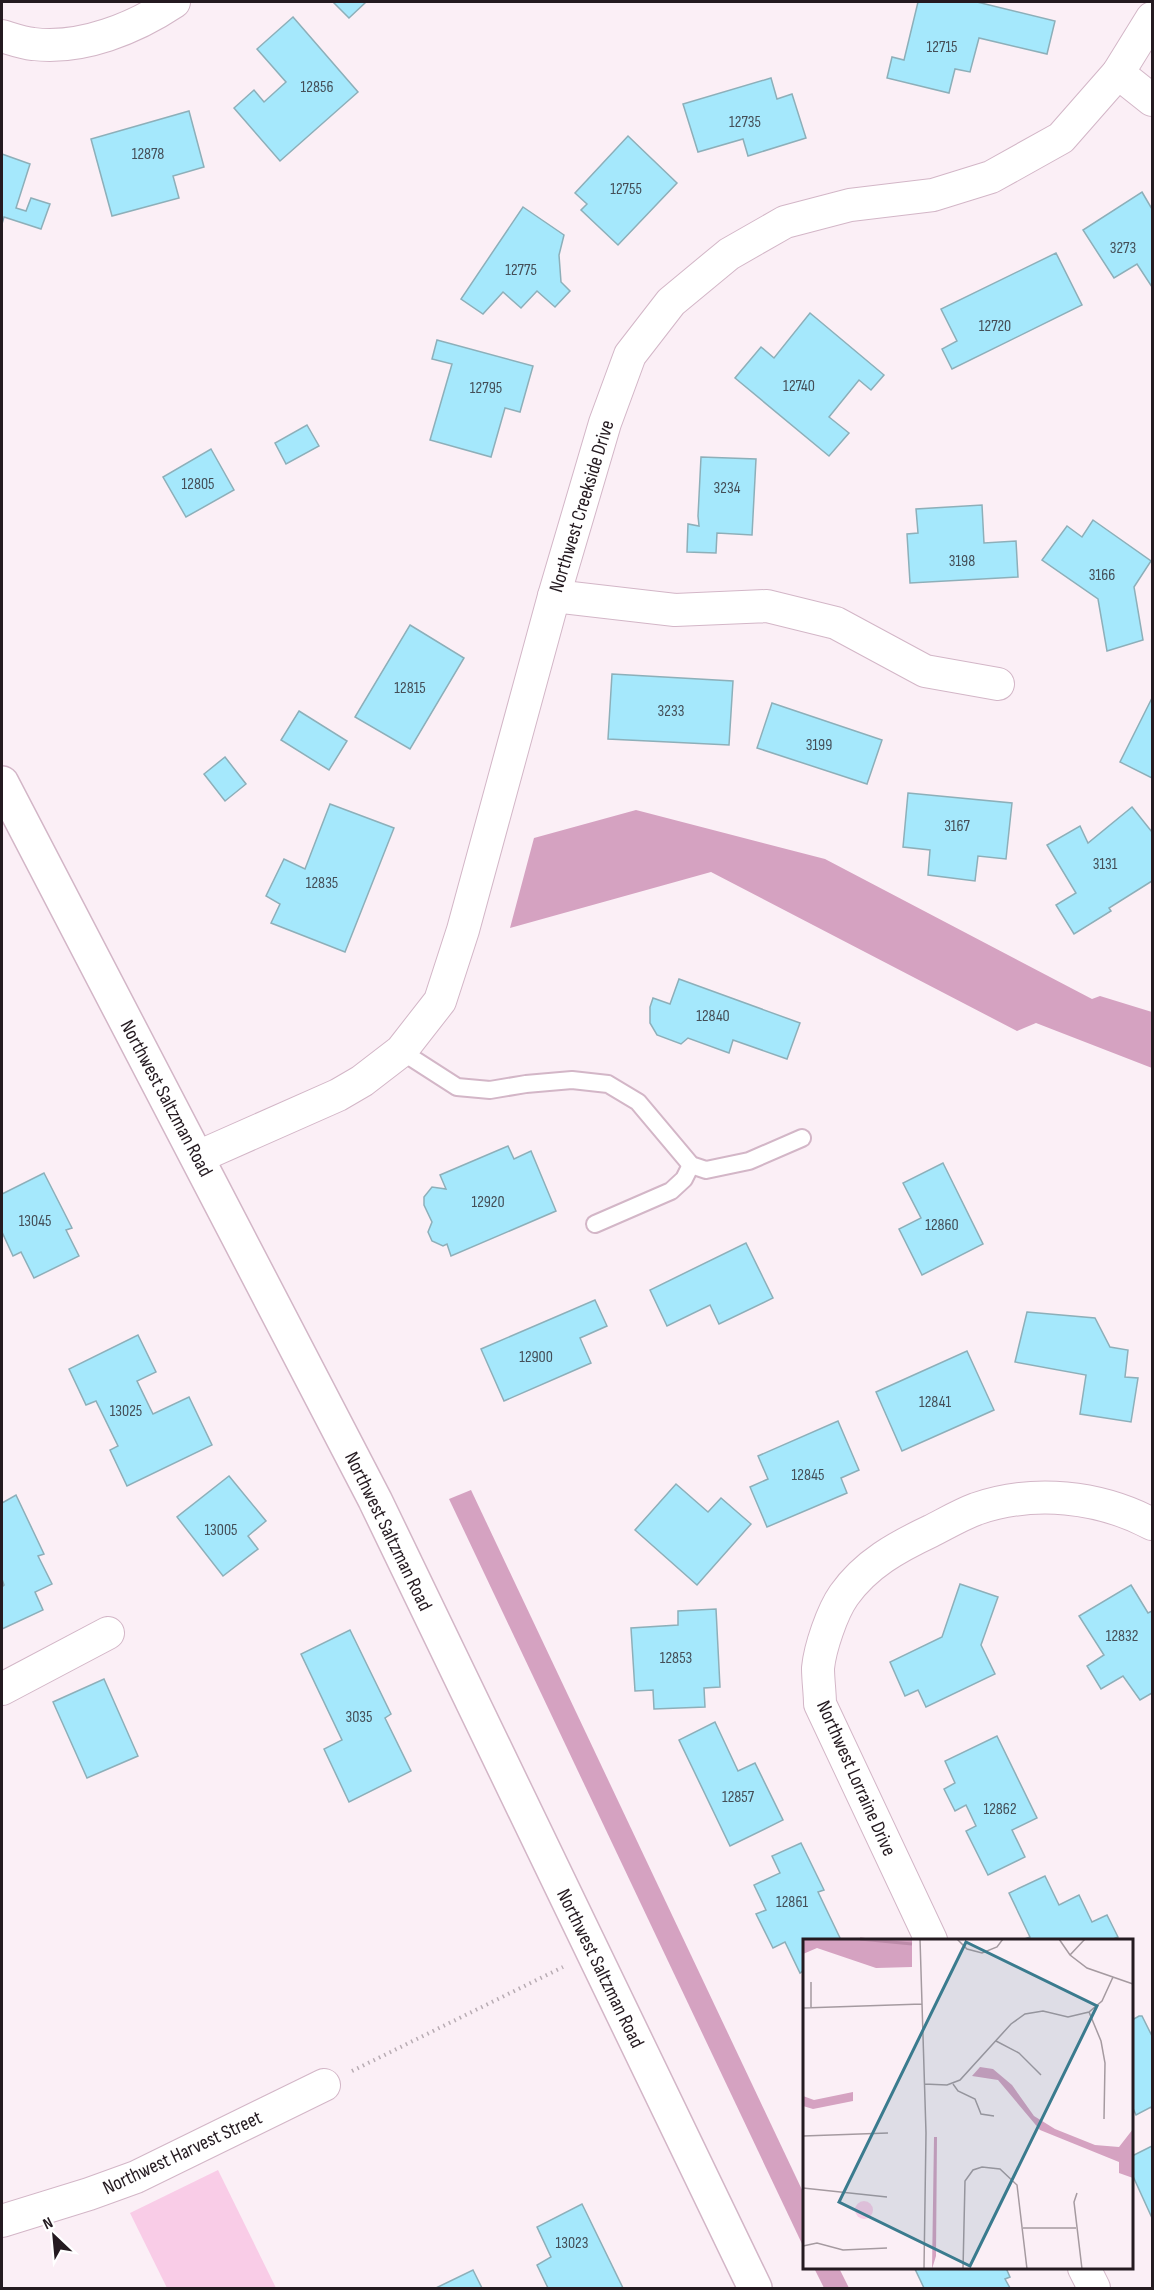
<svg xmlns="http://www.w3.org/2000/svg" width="1154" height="2290" font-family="'Sofia Sans Condensed',sans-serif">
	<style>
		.green { fill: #f9cce7 }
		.forest { fill: #d5a2c1 }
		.building { fill: #a5e8fc; stroke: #8dafb9; stroke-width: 1.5 }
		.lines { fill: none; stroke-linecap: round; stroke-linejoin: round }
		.service-casing { stroke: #d3b6c7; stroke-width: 20 }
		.minor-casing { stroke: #d3b6c7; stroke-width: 34 }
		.secondary-casing { stroke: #d3b6c7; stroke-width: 36 }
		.path { stroke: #b8acb3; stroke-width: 4; stroke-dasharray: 1.5 4.5; stroke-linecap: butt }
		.service { stroke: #fff; stroke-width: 16 }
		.minor { stroke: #fff; stroke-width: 32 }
		.secondary { stroke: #fff; stroke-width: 33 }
		.labels { text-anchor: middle; stroke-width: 6; stroke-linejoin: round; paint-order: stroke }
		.number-label { font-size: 16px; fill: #444e57 }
		.street-label { font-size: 20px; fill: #241a20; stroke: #fff }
		.inset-river { fill: none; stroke: #bd8caa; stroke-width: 3 }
		.inset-road { fill: none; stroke: #a59aa0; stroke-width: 1.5 }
		.view { fill: #3a7b8e; fill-opacity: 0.15; stroke: #3a7b8e; stroke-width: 3 }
		.inset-edge { fill: none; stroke: #241a20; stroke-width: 3 }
	</style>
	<rect width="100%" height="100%" fill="#fbeff6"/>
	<!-- green -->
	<polygon class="green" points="218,2170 276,2288 167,2288 130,2213"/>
	<!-- forest -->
	<g class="forest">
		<polygon points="636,810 825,859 1092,999 1100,996 1152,1012 1152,1068 1036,1023 1017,1031 711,872 510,928 534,838"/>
		<polygon points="471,1490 804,2194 804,2248 449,1499"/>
		<polygon points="814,2268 839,2268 849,2288 824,2288"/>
	</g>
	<!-- building -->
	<g class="building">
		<polygon points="333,2 366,2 349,18"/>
		<polygon points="918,2 977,2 1055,21 1047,54 979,38 970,72 955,69 949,93 887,78 892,57 904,60"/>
		<polygon points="293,17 358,92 280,161 234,108 254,90 264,102 286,82 257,49"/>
		<polygon points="771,78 777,99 792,94 806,138 748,156 743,139 698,152 683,104"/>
		<polygon points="189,111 204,167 173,176 179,198 112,216 91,139"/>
		<polygon points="628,136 677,183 618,245 581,210 587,204 575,193"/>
		<polygon points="2,154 30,164 16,208 26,211 31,198 50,204 41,229 4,217 2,224"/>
		<polygon points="1142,192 1152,209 1152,287 1137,264 1114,278 1083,230"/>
		<polygon points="523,207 564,235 559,255 561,282 570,291 555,307 537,291 521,308 503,292 483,314 461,299"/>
		<polygon points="1056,253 1082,305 952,369 942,349 957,341 941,309"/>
		<polygon points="810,313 884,375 871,390 859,380 829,417 849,433 829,456 735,378 761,347 774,358"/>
		<polygon points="437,340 533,366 520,412 505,408 491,457 430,440 452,364 432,359"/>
		<polygon points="307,425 319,446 286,464 275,443"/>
		<polygon points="211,449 234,490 186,517 163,477"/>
		<polygon points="701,457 756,459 752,535 717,533 716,553 687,552 688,524 699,526 698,516"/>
		<polygon points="982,505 984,543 1016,541 1018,577 910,583 907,534 918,533 916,509"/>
		<polygon points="1093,520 1151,561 1134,587 1143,640 1107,651 1098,599 1042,560 1067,526 1082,537"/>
		<polygon points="410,625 464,658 410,749 355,717"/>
		<polygon points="612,674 733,681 729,745 608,739"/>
		<polygon points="1152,698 1152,778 1120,762"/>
		<polygon points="772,703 882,740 867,784 757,748"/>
		<polygon points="299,711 347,741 329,770 281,740"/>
		<polygon points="225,757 246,784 225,801 204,774"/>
		<polygon points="908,793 1012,803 1006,859 978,856 975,881 928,875 930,850 903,847"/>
		<polygon points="330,804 394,828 345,952 271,923 280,904 266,896 284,859 305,869"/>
		<polygon points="1132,807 1152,832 1152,881 1109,908 1111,911 1074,934 1056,905 1076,893 1047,845 1080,826 1088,843"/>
		<polygon points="679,979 800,1023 787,1059 733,1040 729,1053 688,1038 681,1044 657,1035 650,1023 650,1007 653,998 670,1004"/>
		<polygon points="508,1146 514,1159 531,1151 556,1211 451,1256 447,1244 443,1246 432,1241 428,1232 432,1222 424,1205 424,1197 432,1187 446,1189 440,1175"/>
		<polygon points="943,1163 983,1244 922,1275 899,1229 921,1218 903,1183"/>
		<polygon points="44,1173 72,1228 66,1230 79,1256 34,1278 21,1252 13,1256 2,1232 2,1194"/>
		<polygon points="746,1243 773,1298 719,1324 710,1305 667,1326 650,1290"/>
		<polygon points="595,1300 607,1326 580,1338 591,1363 504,1401 481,1349"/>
		<polygon points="1027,1312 1095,1318 1110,1347 1128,1350 1125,1377 1138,1378 1131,1422 1080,1414 1086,1375 1015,1362"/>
		<polygon points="138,1335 156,1372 137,1381 153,1414 189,1397 212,1445 127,1486 110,1450 118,1446 96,1401 86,1405 69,1369"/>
		<polygon points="967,1351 994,1410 902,1451 876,1392"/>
		<polygon points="838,1421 859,1470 841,1478 847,1493 767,1527 750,1487 768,1479 758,1456"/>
		<polygon points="229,1476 266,1521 248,1536 258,1549 223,1576 177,1517"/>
		<polygon points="676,1484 708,1512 721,1498 751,1524 697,1585 635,1530"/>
		<polygon points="16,1495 44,1554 38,1556 52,1584 35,1592 43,1610 2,1629 2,1587 4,1585 2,1579 2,1503"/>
		<polygon points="960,1584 998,1597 981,1645 995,1674 926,1707 918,1690 905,1696 890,1662 942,1637"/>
		<polygon points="1131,1585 1148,1613 1152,1611 1152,1693 1140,1700 1123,1676 1101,1689 1087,1666 1104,1655 1079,1616"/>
		<polygon points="716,1609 720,1687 704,1688 705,1707 654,1709 653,1690 635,1691 631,1628 678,1625 678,1611"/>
		<polygon points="350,1630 391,1714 385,1718 411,1771 349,1802 324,1749 342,1740 301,1654"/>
		<polygon points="104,1679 138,1756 87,1778 53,1702"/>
		<polygon points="715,1722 738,1771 755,1763 783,1820 730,1846 679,1740"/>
		<polygon points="997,1736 1037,1818 1012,1830 1025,1857 988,1875 966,1831 976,1826 966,1805 955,1811 944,1789 955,1783 945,1761"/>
		<polygon points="801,1843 824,1890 818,1892 841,1940 804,1940 804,1970 800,1973 785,1942 773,1948 756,1914 766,1910 754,1885 780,1873 772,1856"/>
		<polygon points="1045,1876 1059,1905 1079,1895 1092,1922 1107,1915 1118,1937 1111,1940 1022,1940 1030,1937 1009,1893"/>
		<polygon points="1139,2016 1142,2016 1152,2036 1152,2110 1151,2107 1136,2115 1132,2106 1132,2020"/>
		<polygon points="1152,2146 1152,2218 1132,2174 1132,2156"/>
		<polygon points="582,2204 623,2288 548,2288 537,2265 551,2257 537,2227"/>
		<polygon points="917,2268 1006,2268 1010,2277 1005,2279 1010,2288 924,2288 915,2269"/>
		<polygon points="473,2270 482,2288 436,2288"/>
	</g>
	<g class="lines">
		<!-- service casing -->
		<g class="service-casing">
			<g id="service">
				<polyline points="401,1051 457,1087 490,1090 526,1084 572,1080 608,1084 638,1102 691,1165 706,1170 749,1161 802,1138"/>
				<polyline points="595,1224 671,1191 684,1179 691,1165"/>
			</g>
		</g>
		<!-- minor casing -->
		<g class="minor-casing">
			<g id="minor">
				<path d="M2 36C12 39 23 43 33 44 82 50 135 28 174 2"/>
				<polyline points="1118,73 1152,100"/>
				<polyline points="554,596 675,610 767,606 836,623 925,671 998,684"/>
				<polyline points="198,1157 338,1095 362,1081 401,1051 440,1001 463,930 554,596 605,423 630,355 671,302 729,254 785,222 850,205 933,195 991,177 1061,138 1118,73 1152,18"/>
				<polyline points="2,1689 108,1633"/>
				<path d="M931 1940 820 1704C820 1693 818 1680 818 1668 820 1648 832 1612 844 1595 866 1564 897 1547 931 1531 945 1524 960 1515 976 1509 1034 1489 1099 1496 1152 1524"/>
				<polyline points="2,2221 89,2194 136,2177 324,2085"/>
				<polyline points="1084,2268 1094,2288"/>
			</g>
		</g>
		<!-- secondary casing -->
		<g class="secondary-casing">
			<polyline id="secondary" points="2,783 375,1500 755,2288"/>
		</g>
		<!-- path -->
		<polyline class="path" points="352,2071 563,1967"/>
		<!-- service -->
		<use href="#service" class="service"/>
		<!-- minor -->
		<use href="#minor" class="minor"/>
		<!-- secondary -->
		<use href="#secondary" class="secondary"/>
	</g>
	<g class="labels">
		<!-- number labels -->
		<g class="number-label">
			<text x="942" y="52">12715</text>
			<text x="317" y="92">12856</text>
			<text x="745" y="127">12735</text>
			<text x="148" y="159">12878</text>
			<text x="626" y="194">12755</text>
			<text x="1123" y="253">3273</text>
			<text x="521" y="275">12775</text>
			<text x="995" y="331">12720</text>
			<text x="799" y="391">12740</text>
			<text x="486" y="393">12795</text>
			<text x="198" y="489">12805</text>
			<text x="727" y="493">3234</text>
			<text x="962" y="566">3198</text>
			<text x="1102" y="580">3166</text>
			<text x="410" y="693">12815</text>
			<text x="671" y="716">3233</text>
			<text x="819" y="750">3199</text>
			<text x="957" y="831">3167</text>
			<text x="1105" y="869">3131</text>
			<text x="322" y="888">12835</text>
			<text x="713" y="1021">12840</text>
			<text x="488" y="1207">12920</text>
			<text x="35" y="1226">13045</text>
			<text x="942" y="1230">12860</text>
			<text x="536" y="1362">12900</text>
			<text x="935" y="1407">12841</text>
			<text x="126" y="1416">13025</text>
			<text x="808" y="1480">12845</text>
			<text x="221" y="1535">13005</text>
			<text x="1122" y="1641">12832</text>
			<text x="676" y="1663">12853</text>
			<text x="359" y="1722">3035</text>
			<text x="738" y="1802">12857</text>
			<text x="1000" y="1814">12862</text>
			<text x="792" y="1907">12861</text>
			<text x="572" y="2248">13023</text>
		</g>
		<!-- street labels -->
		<g class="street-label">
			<text transform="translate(581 506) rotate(-73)" y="7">Northwest Creekside Drive</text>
			<text transform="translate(167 1098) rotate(62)" y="7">Northwest Saltzman Road</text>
			<text transform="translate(389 1531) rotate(64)" y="7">Northwest Saltzman Road</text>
			<text transform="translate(857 1778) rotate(66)" y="7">Northwest Lorraine Drive</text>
			<text transform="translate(601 1968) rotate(64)" y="7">Northwest Saltzman Road</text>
			<text transform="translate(182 2152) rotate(-25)" y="7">Northwest Harvest Street</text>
		</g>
	</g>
	<!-- overview -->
	<g transform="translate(803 1939)">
		<rect width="330" height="330" fill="#fbeff6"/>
		<path d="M52 271a9 9 0 1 1 18 0a9 9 0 1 1-18 0Z" fill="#f9cce7"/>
		<path d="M0 0H109V28L73 29 14 9 0 15ZM177 128 190 130 209 146 231 177 252 190 292 206 316 208 330 190V239L316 234V223L237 191 195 141 169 137ZM50 153V162L10 170 0 167V157L11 161ZM131 198H134L133 317 129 330Z" fill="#d5a2c1"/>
		<path class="inset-river" d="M57 0 109 5"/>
		<path class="inset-road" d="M117 0 123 194 121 330M154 0 164 10 179 14 194 8 200 0M256 0 267 16 284 29 330 45M267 16 282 0M0 69 119 65M8 69V43M286 73 298 102 302 124 301 180M193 102 216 114 238 136M121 145 144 146 157 141 208 85 222 75 240 72 265 78 286 73 299 62 310 38M150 145 155 152 172 160 178 175 191 177M0 197 85 194M0 249 84 258M274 254 271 263 279 330M220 289H273M0 307 14 304 40 311 84 309M160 330 162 242 170 231 179 228 197 230 214 246 224 330"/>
		<path class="view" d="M163 3 294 67 167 327 36 263Z"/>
		<rect width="330" height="330" class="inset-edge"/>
	</g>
	<!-- border -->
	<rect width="1154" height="2290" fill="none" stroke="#241a20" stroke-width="6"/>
	<!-- north arrow -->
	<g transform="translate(54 2236) rotate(334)" stroke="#ffffff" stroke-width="4.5" paint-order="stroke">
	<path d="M0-4.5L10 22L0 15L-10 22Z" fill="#241a20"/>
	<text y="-9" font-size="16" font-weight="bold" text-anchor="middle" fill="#241a20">N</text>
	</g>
</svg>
